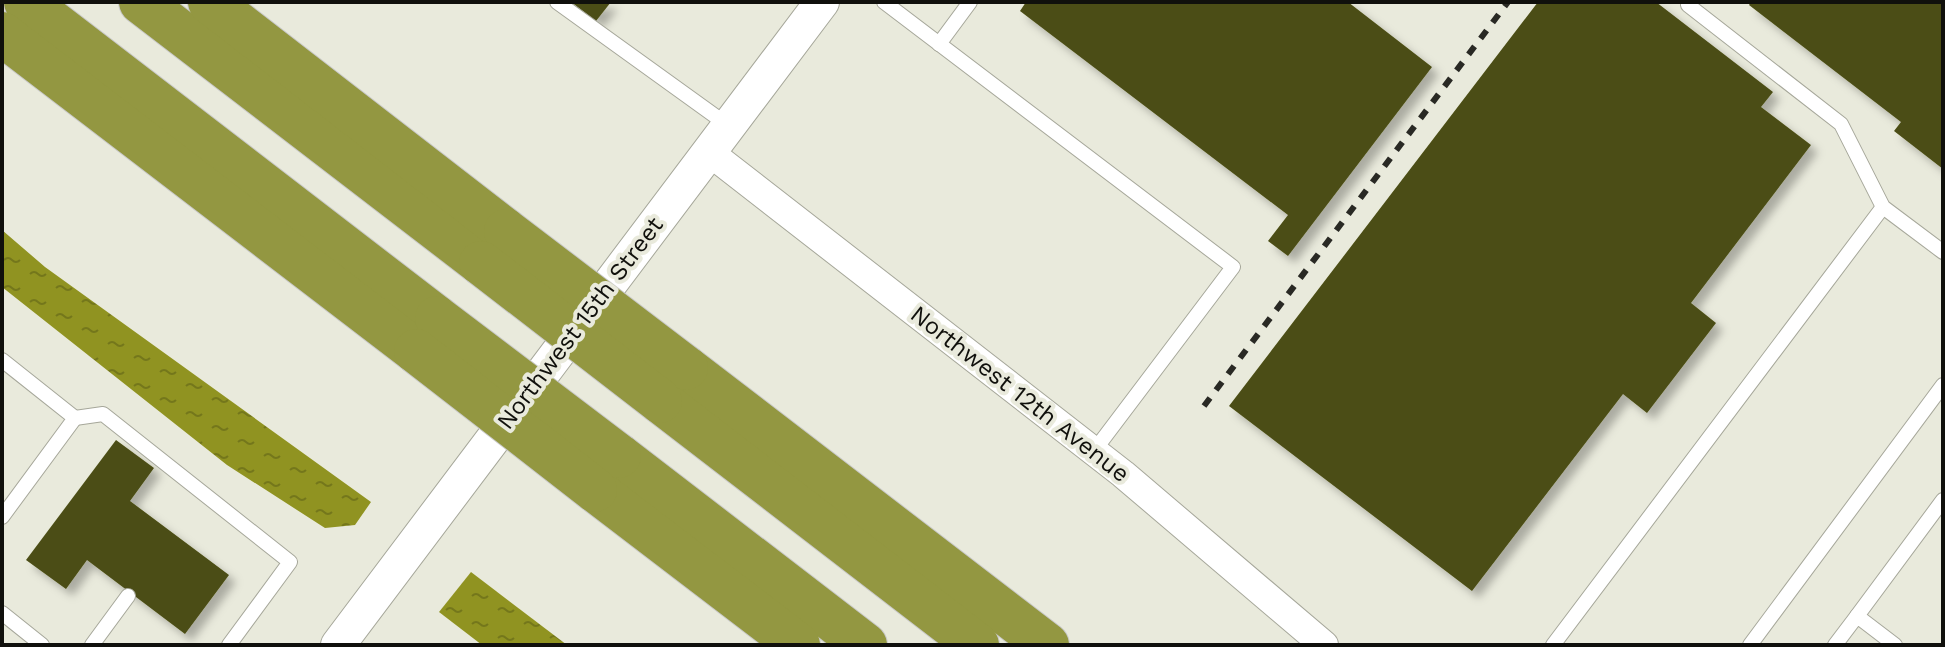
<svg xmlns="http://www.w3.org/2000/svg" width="1945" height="647" font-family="'Work Sans',sans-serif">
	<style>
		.water { fill: url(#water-ripples) }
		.building { fill: #4c4e14; filter: url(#shadow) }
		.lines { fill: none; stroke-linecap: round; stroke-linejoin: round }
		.service-casing { stroke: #a6a79a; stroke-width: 16 }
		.minor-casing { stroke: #a6a79a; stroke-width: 30 }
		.tertiary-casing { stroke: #a6a79a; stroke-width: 36 }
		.motorway-casing { stroke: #cacaca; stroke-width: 46 }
		.service { stroke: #fff; stroke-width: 14 }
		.minor { stroke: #fff; stroke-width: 28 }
		.tertiary { stroke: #fff; stroke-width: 34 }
		.motorway { stroke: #939741; stroke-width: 44 }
		.rail { stroke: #292924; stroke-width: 6; stroke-dasharray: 10 10; stroke-linecap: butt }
		.motorway-bridge-casing { stroke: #cacaca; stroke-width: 46; stroke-linecap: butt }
		.motorway-bridge { stroke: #939741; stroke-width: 44 }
		.labels { text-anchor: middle; stroke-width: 8; stroke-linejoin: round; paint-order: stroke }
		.street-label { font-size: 24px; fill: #10100c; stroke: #e9eadc }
	</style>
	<defs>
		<pattern id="water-ripples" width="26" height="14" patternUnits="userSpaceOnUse" patternTransform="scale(2)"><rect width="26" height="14" fill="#909321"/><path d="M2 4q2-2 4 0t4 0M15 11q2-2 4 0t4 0" fill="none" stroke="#74771b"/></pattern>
		<filter id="shadow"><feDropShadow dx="7" dy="7" stdDeviation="4" flood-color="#0004"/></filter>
	</defs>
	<rect width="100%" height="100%" fill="#e9eadc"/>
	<!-- water -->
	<g class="water">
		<polygon points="2,230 45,267 371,502 355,525 325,528 227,465 2,287"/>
		<polygon points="471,572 567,645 482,645 439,612"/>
	</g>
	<!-- building -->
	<g class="building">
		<polygon points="571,2 611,2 596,21"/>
		<polygon points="1026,2 1348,2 1432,67 1288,256 1268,241 1288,215 1020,11"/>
		<polygon points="1538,2 1656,2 1773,92 1761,107 1811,145 1691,303 1716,323 1647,413 1623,394 1472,591 1229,406"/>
		<polygon points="1751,2 1943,2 1943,169 1894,131 1901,122 1749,5"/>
		<polygon points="116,440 154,468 130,501 229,575 185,634 87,560 66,589 26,560"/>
	</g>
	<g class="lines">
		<!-- service casing -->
		<g class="service-casing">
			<g id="service">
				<polyline points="557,2 729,126"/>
				<polyline points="884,2 1233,267 1094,451"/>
				<polyline points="1688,5 1841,124 1883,207 1943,252"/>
				<polyline points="939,44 970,2"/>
				<polyline points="2,360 75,418 2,517"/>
				<polyline points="75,418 103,414 290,562 229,645"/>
				<polyline points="2,613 42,645"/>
				<polyline points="1857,616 1943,500"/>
				<polyline points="92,645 128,596"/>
				<polyline points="1553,645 1883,207"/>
				<polyline points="1750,645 1943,385"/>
				<polyline points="1835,645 1857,616 1895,645"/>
			</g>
		</g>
		<!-- minor casing -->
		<g class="minor-casing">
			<polyline id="minor" points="709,152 1123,474 1324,645"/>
		</g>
		<!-- tertiary casing -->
		<g class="tertiary-casing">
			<polyline id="tertiary" points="338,645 822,2"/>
		</g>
		<!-- motorway casing -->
		<g class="motorway-casing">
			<g id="motorway">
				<polyline points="26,2 437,318"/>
				<polyline points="141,2 481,263"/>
				<polyline points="210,2 506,231"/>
				<polyline points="2,34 416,351"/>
				<polyline points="686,368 1047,645"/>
				<polyline points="660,401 977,645"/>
				<polyline points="619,456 865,645"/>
				<polyline points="595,490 798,645"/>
			</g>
		</g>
		<!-- service -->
		<use href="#service" class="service"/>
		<!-- minor -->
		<use href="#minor" class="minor"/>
		<!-- tertiary -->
		<use href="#tertiary" class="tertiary"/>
		<!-- motorway -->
		<use href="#motorway" class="motorway"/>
		<!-- rail -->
		<polyline class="rail" points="1204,406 1508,2"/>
		<!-- motorway-bridge casing -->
		<g class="motorway-bridge-casing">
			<g id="motorway-bridge">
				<polyline points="506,231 686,368"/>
				<polyline points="481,263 660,401"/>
				<polyline points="437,318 619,456"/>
				<polyline points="416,351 595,490"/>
			</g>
		</g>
		<!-- motorway-bridge -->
		<use href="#motorway-bridge" class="motorway-bridge"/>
	</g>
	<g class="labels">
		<!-- street labels -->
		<g class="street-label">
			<text transform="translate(580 323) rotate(-53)" y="8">Northwest 15th Street</text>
			<text transform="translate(1020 394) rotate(38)" y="8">Northwest 12th Avenue</text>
		</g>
	</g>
	<!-- border -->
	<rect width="1945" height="647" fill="none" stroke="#10100c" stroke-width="8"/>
</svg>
